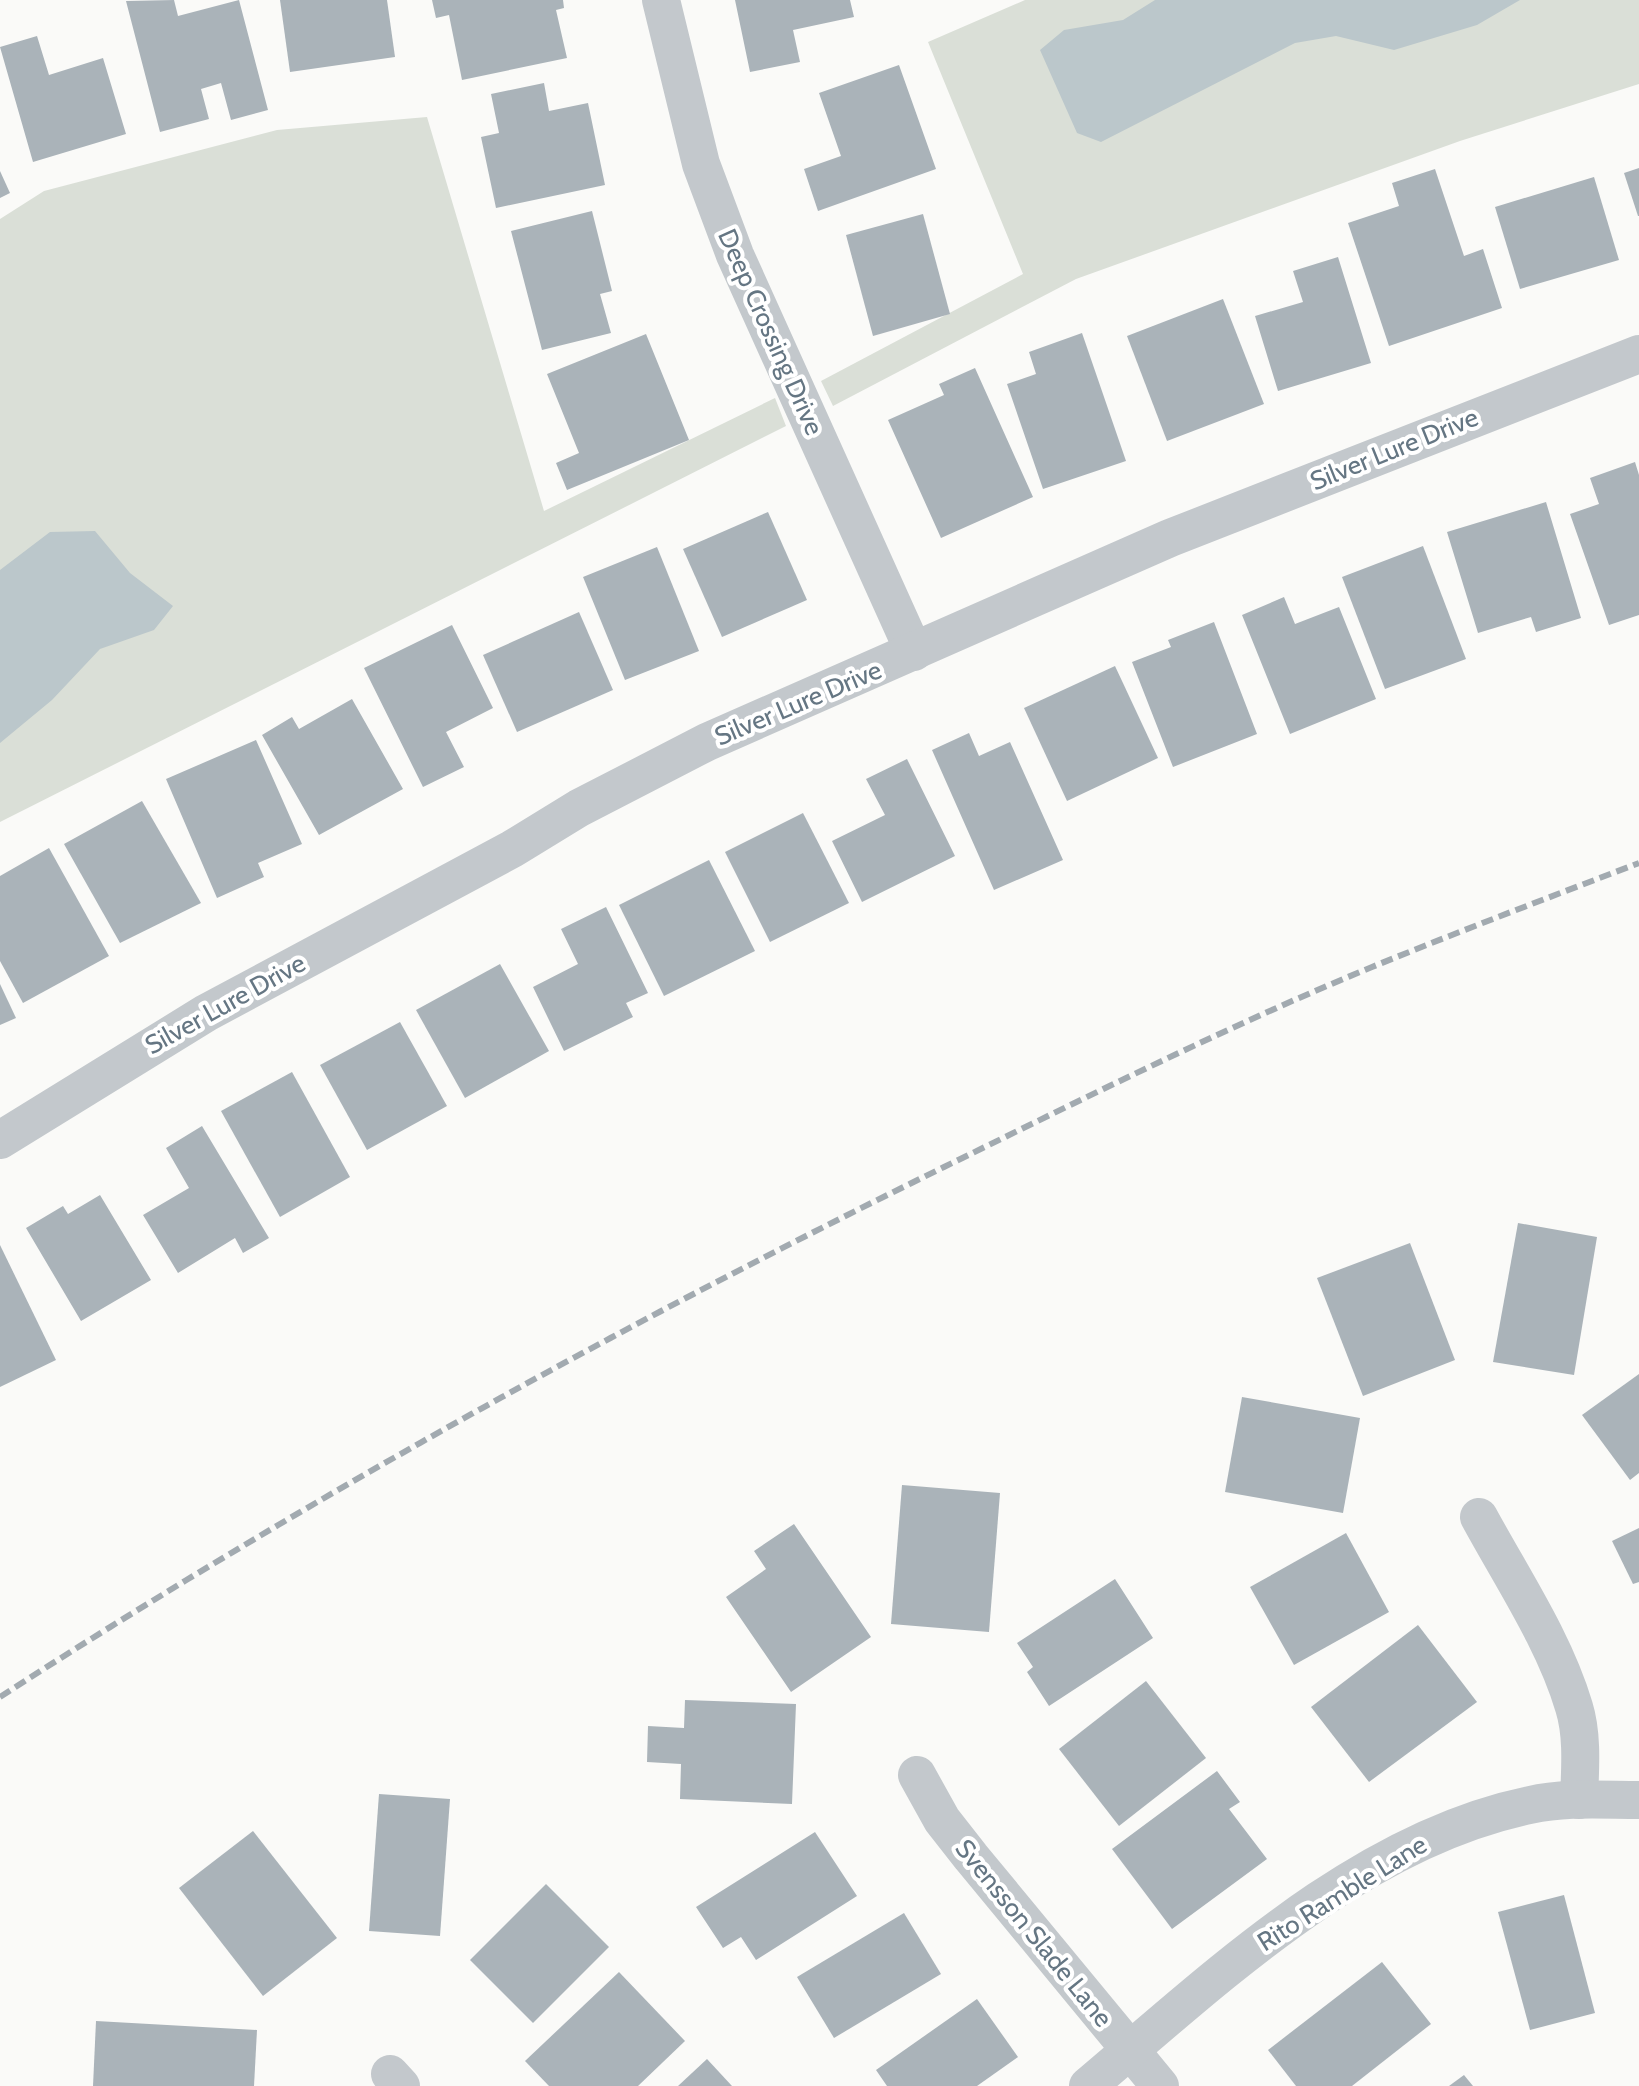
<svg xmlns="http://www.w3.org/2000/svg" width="1639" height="2086" font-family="Cabin,sans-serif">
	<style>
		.green { fill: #dadfd7 }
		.water { fill: #bbc7cb }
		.building { fill: #aab3b9 }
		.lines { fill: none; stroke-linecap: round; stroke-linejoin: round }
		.minor { stroke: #c3c8cc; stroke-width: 38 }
		.rail { stroke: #a2aab0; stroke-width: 6; stroke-dasharray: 12 6; stroke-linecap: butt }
		.labels { text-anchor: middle; stroke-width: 8; stroke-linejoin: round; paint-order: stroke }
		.street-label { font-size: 26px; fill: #657683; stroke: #fff }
	</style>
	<rect width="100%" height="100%" fill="#fafaf8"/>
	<!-- green -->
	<g class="green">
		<polygon points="1025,0 1639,0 1639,84 1460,141 1076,279 833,406 821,381 1023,274 928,42"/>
		<polygon points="427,117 544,511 775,398 786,426 0,822 0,219 44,191 277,130"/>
	</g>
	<!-- water -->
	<g class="water">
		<polygon points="1155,0 1520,0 1477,25 1394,50 1336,36 1295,43 1101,142 1077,133 1040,50 1064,30 1123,20"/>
		<polygon points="95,531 130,573 173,606 154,630 100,649 52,700 0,743 0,570 50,532"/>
	</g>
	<!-- building -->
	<g class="building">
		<polygon points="174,0 178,16 239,0 268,110 231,120 221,83 201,89 209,119 160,132 126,1"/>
		<polygon points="280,0 387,0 395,57 290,72"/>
		<polygon points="432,0 563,0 564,8 556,10 567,58 462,80 449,15 436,18"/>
		<polygon points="735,0 850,0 854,17 793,30 800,62 750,72"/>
		<polygon points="37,36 49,75 103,58 126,134 33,162 0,47"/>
		<polygon points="899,65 936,169 818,211 804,169 841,156 819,93"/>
		<polygon points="544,83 549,111 588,103 605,185 496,208 481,137 499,133 491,94"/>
		<polygon points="1639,168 1639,216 1638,216 1624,173"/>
		<polygon points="1435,169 1464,256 1483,249 1502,308 1389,346 1348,223 1399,206 1392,183"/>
		<polygon points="0,171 10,193 0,198"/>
		<polygon points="1594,177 1619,260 1520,289 1495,207"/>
		<polygon points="592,211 612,291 600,294 611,333 542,350 511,231"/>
		<polygon points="923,214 950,314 873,336 846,235"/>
		<polygon points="1338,257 1371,363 1278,391 1255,316 1303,302 1293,271"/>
		<polygon points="1223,299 1264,404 1167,441 1127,336"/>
		<polygon points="1082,333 1126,461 1043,489 1007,384 1036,374 1029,352"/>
		<polygon points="646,334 689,440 567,490 556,463 579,453 547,374"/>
		<polygon points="975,368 1033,497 941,538 888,420 944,395 939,384"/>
		<polygon points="1635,462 1639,475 1639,615 1609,625 1570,514 1599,504 1590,478"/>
		<polygon points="1546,502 1581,618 1536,632 1531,617 1478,633 1447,532"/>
		<polygon points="768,512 807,600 722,637 683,549"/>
		<polygon points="1423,546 1466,659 1385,689 1342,577"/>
		<polygon points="657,547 699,651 625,680 583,577"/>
		<polygon points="1284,597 1295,624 1339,607 1376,699 1290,734 1242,615"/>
		<polygon points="579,612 613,690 517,732 483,655"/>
		<polygon points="1214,622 1257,734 1173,767 1132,662 1171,647 1168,640"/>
		<polygon points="452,625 493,708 446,732 464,767 423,787 364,668"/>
		<polygon points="1115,666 1158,758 1067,801 1024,708"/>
		<polygon points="352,699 403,789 319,835 262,735 292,717 299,729"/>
		<polygon points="969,733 979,756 1010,742 1063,860 994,890 932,750"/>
		<polygon points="256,740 302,844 258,863 264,877 217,898 166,779"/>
		<polygon points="907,759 955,856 862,902 832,841 885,815 866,779"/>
		<polygon points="142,801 201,903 120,943 64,844"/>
		<polygon points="803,813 849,903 770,942 725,852"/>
		<polygon points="49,848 109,956 23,1003 0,961 0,876"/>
		<polygon points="709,860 755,951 664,996 619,905"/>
		<polygon points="606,907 648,993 626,1003 633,1017 564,1051 533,987 578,964 561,929"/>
		<polygon points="500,964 549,1051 465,1098 416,1010"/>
		<polygon points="0,984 16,1018 0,1025"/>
		<polygon points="400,1022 447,1106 367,1150 320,1065"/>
		<polygon points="292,1072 350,1177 280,1217 221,1111"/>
		<polygon points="202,1126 269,1238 243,1253 235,1238 178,1273 143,1215 189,1188 166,1148"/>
		<polygon points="100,1195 151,1280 81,1321 26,1228 63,1206 68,1214"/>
		<polygon points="1518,1223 1597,1237 1574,1375 1493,1362"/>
		<polygon points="1410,1243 1455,1360 1363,1396 1317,1278"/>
		<polygon points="0,1245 56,1360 0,1387"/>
		<polygon points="1639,1374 1639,1473 1630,1480 1582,1415"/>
		<polygon points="1242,1397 1360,1418 1343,1513 1225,1492"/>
		<polygon points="902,1485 1000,1493 989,1632 891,1624"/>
		<polygon points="794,1524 871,1637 791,1692 726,1597 766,1569 754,1551"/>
		<polygon points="1639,1528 1639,1582 1633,1584 1612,1541"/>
		<polygon points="1346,1533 1389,1612 1294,1665 1250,1587"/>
		<polygon points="1115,1579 1153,1638 1049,1706 1027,1672 1033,1667 1017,1643"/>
		<polygon points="1418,1625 1477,1702 1369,1782 1311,1707"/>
		<polygon points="1146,1681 1206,1758 1119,1826 1059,1749"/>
		<polygon points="685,1700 796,1704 792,1804 680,1799 681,1764 647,1762 648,1726 684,1728"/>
		<polygon points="1217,1771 1240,1802 1229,1809 1267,1859 1172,1929 1112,1849"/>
		<polygon points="379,1794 450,1799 440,1936 369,1931"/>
		<polygon points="253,1831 337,1938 263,1996 179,1888"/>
		<polygon points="815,1832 857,1896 756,1960 741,1937 723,1948 696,1907"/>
		<polygon points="546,1884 609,1947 533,2023 470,1960"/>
		<polygon points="1564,1895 1595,2013 1530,2030 1498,1912"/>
		<polygon points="904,1913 941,1974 834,2038 797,1977"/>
		<polygon points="1382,1962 1431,2024 1352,2086 1296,2086 1268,2050"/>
		<polygon points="619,1972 685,2041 638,2086 549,2086 525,2061"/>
		<polygon points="977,1999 1018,2057 977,2086 887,2086 876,2070"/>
		<polygon points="96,2021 257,2030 254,2086 93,2086"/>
		<polygon points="707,2059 732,2086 678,2086"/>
		<polygon points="1464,2075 1473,2086 1449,2086"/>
	</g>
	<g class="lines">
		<!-- minor -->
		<g class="minor">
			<polyline points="661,0 701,164 735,255 914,652"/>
			<polyline points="0,1140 206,1013 512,849 579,808 707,742 1170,538 1639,354"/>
			<path d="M1479 1517C1512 1578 1554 1640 1574 1707 1583 1736 1580 1770 1579 1800"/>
			<polyline points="917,1775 942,1820 971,1857 1160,2086"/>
			<polyline points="390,2074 401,2086"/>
			<path d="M1088 2086C1217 1977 1360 1840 1530 1805 1565 1797 1603 1800 1639 1800"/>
		</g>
		<!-- rail -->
		<path class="rail" d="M0 1697C303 1501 620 1326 944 1167 1085 1098 1226 1027 1372 967 1460 931 1550 897 1639 863"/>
	</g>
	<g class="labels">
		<!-- street labels -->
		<g class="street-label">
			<text transform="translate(771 332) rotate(66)" y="9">Deep Crossing Drive</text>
			<text transform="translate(1394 449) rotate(-22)" y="9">Silver Lure Drive</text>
			<text transform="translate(798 703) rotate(-23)" y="9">Silver Lure Drive</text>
			<text transform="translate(225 1004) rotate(-29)" y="9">Silver Lure Drive</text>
			<text transform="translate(1342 1893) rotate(-32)" y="9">Rito Ramble Lane</text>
			<text transform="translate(1034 1933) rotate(51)" y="9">Svensson Slade Lane</text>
		</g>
	</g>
</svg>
